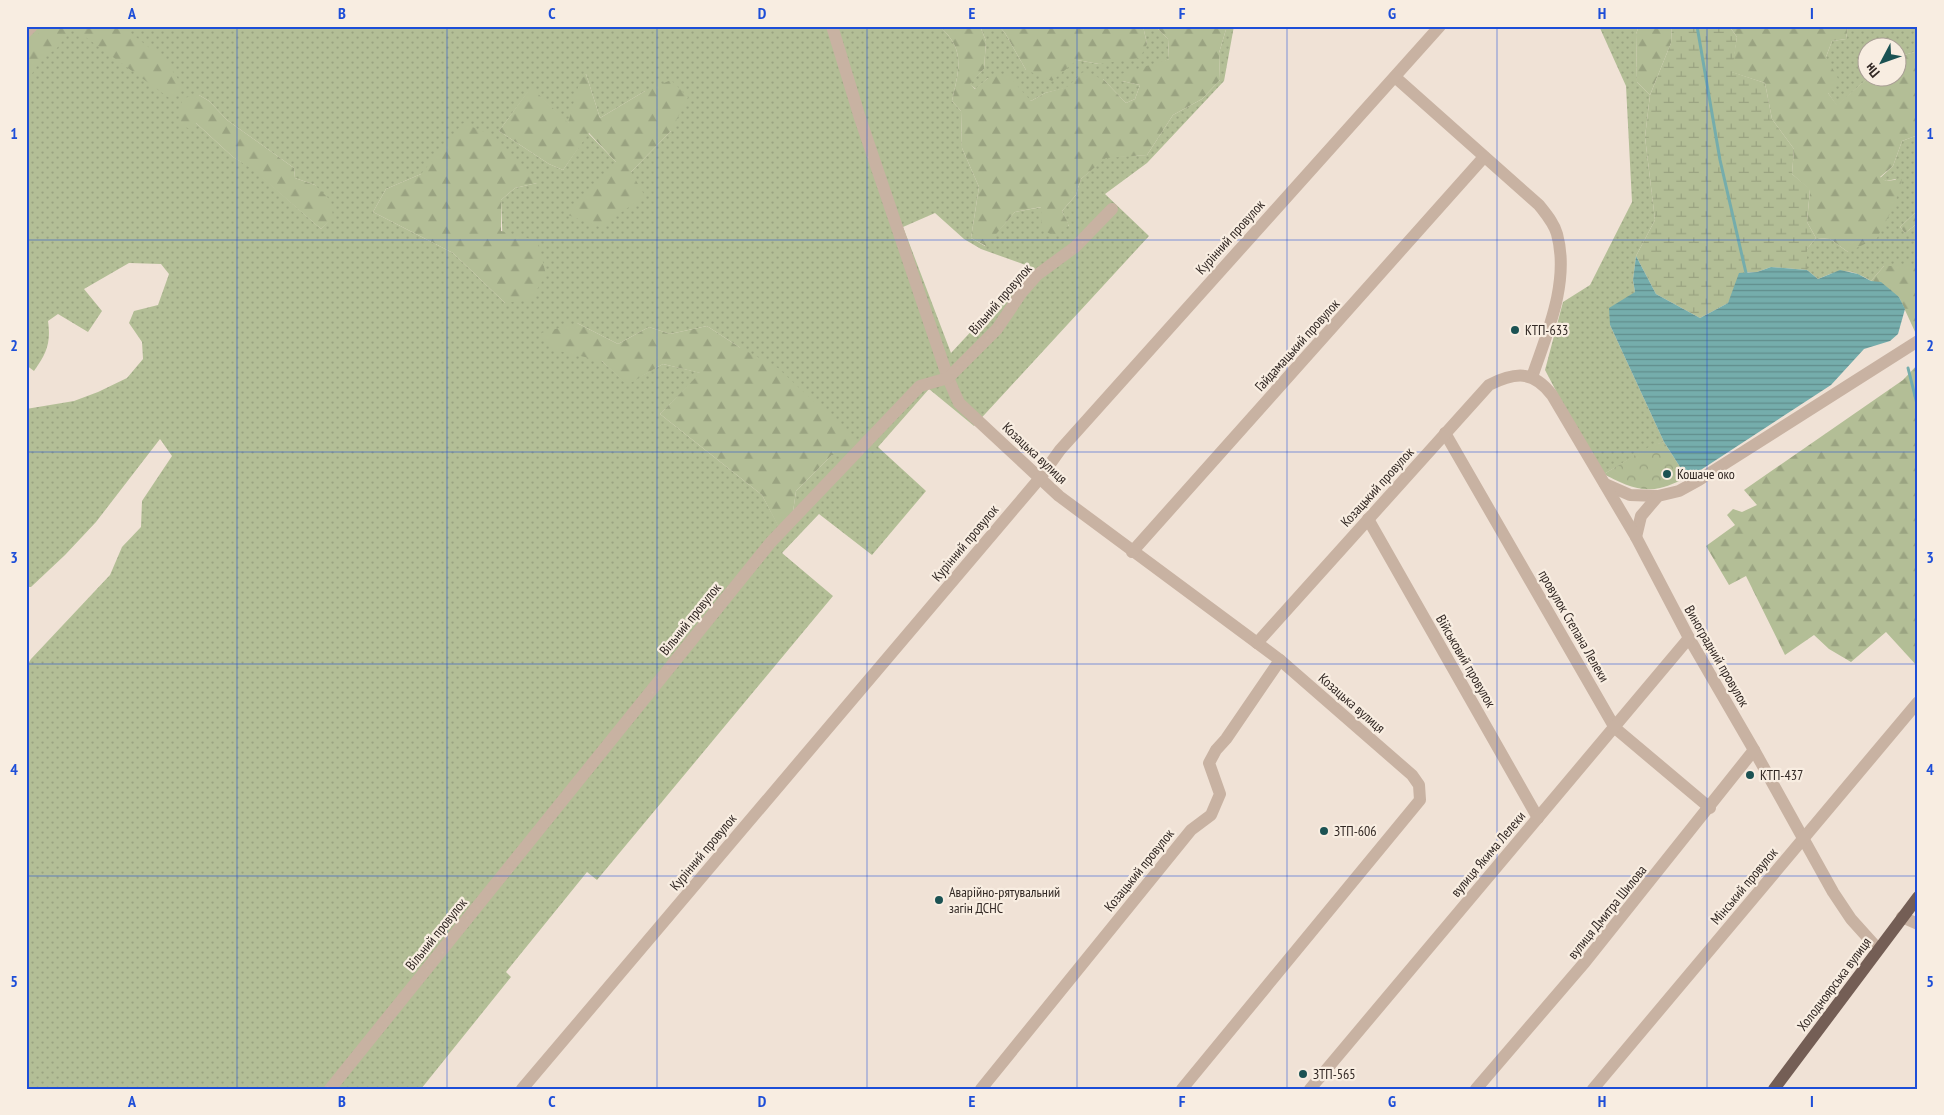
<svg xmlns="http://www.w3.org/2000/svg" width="1944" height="1115" font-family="'PT Sans Narrow',sans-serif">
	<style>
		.grass { fill: url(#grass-dots); fill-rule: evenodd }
		.forest { fill: url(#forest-firs) }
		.wetland { fill: url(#wetland-marsh) }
		.park { fill: url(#park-crowns) }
		.water { fill: url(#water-rules) }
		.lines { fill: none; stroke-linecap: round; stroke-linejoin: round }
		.stream { stroke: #75adac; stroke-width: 3 }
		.minor { stroke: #c8b2a2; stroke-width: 12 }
		.major { stroke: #745e55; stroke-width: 12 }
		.grid { fill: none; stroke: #1d4ed8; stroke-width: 1; stroke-opacity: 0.55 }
		.poi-dot { fill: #1b5253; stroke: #f8ede1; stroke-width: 2 }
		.labels { text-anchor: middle; stroke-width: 4.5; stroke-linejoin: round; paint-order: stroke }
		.street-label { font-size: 14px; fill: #322824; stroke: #f8ede1 }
		.poi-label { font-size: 14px; fill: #322824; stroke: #f8ede1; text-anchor: start }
		.neatline { fill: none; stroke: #1d4ed8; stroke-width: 2 }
		.grid-label { font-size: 16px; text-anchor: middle; font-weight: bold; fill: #1d4ed8 }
	</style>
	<defs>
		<pattern id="grass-dots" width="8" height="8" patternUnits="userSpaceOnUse" patternTransform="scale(1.25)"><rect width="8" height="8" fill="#b3be96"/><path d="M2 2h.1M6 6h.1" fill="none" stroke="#9aa381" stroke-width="1.8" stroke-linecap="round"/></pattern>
		<pattern id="forest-firs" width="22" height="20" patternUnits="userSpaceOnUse" patternTransform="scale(1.25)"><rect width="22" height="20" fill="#b3be96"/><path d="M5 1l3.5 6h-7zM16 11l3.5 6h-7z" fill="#9aa381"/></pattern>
		<pattern id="wetland-marsh" width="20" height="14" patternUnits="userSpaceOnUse" patternTransform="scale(1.25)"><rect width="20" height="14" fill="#b3be96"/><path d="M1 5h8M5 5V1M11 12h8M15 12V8" fill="none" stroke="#9aa381"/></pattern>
		<pattern id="park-crowns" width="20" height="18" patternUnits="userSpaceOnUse" patternTransform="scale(1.25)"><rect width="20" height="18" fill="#b3be96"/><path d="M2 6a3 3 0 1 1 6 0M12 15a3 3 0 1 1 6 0" fill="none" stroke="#9aa381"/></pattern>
		<pattern id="water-rules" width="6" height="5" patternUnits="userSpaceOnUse" patternTransform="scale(1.25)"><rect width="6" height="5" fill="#75adac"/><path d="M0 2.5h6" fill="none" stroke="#618d8c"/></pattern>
	</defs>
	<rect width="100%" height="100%" fill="#f0e2d6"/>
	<!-- grass -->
	<g class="grass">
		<path d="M28 26H939C966 49 959 69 952 101L961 111 962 148 979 187 971 238 985 246 1015 212 1042 207 1069 226 1062 211 1076 195 1081 179 1106 157 1147 155 1173 115 1202 99 1220 80 1219 53 1227 26H1234L1224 81 1147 163 1105 194 1149 236 974 426 929 389 878 447 926 491 872 555 819 514 782 553 833 596 597 880 587 872 506 972 511 977 421 1089H26V667L31 659 110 575 122 547 141 527 142 501 172 456 160 439 96 522 65 555 31 587H26V409L74 401 98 392 127 378 143 359 142 342 129 323 134 311 158 305 169 274 161 264 129 263 84 289 102 311 88 332 58 314 48 321C51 343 47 353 34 371L26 365ZM586 74 600 118 645 91 671 131 631 172 616 162 588 133 563 170 549 164 499 131 531 88 568 124ZM199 95 209 101 227 120 294 168 295 178 315 185 332 217 321 229 252 168 233 157 196 123ZM421 174 537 183 515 188 501 200 505 303 453 253 373 212 386 189ZM935 213 964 239 981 249 1031 267 951 353 903 227ZM577 323 618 344 649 327 670 334 707 326 739 347 845 455H832L796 491 792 519 778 525 762 495 660 414 701 373 663 364 627 384 602 361Z"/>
		<polygon points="980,26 999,26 1005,33 1026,70 1077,60 1099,64 1147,44 1143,26 1155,26 1168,39 1169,59 1122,81 1140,85 1135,99 1126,103 1103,79 1045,93 1031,101 988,78 976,89 969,84 984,69 986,41"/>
		<polygon points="1599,26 1639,26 1636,34 1637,82 1650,95 1645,137 1655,220 1636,256 1633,280 1635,292 1610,325 1664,442 1652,446 1604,474 1574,425 1545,370 1563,302 1590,285 1632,202 1626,86"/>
		<polygon points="1848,26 1918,26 1918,51 1897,57 1896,48 1866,48 1868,78 1837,106 1828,93 1826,57 1832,41 1846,39"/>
		<path d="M1918 135V210L1900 227 1905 233 1918 223V266H1884L1871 281C1849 268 1841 269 1818 279L1807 270V249L1816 238 1830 239 1848 252 1896 179 1886 181 1880 178 1893 166 1902 141Z"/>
	</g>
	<!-- forest -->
	<g class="forest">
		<polygon points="45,26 122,26 166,61 184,88 172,100 73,28 57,48 41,60 26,83 26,47"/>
		<path d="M939 26H980L986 41 984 69 970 84 975 89 988 78 1007 74 1031 101 1045 93 1067 87 1083 72 1103 79 1126 103 1135 99 1140 85 1122 81 1121 74 1169 59 1168 39 1155 26H1227L1219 53 1220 80 1202 99 1173 115 1147 155 1106 158 1081 179 1076 195 1062 211 1069 225 1055 237 1042 229 1041 207 1015 212 986 246 971 238 979 187 962 148 961 111 952 101C959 69 966 49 939 26Z"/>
		<polygon points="999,26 1143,26 1147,44 1140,58 1099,64 1077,60 1052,81 1026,70 1005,33"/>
		<polygon points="1639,26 1672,26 1671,43 1650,95 1637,82 1636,34"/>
		<polygon points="1729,26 1848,26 1846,39 1832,41 1826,57 1840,82 1828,93 1837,105 1868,78 1896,78 1897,57 1918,51 1918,135 1902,141 1893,166 1880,177 1886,181 1902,179 1894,206 1877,238 1848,252 1830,239 1816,238 1807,222 1810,190 1792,174 1794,149 1772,119 1765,83 1731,72 1737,37"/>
		<polygon points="586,74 600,118 645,91 671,80 688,97 671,131 631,172 645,196 600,227 568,215 616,162 589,133 563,170 549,164 499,131 531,87 568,123 580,80"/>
		<polygon points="199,95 209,101 227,120 294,168 295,178 315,185 331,201 333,217 321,229 252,169 233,157 196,123 190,129 181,125 180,108 183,98"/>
		<polygon points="463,123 494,136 537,183 515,188 501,200 501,231 538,241 546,275 531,299 505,303 453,253 373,212 386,189 421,174"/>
		<polygon points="1918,210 1918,223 1905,233 1900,227"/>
		<polygon points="1884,266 1918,266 1918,333 1916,334 1899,297 1871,281"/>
		<polygon points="577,323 618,344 649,327 670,334 707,326 739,347 778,368 859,444 845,455 832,455 796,491 792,519 778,526 762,495 660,414 700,373 663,364 627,385 602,361 555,350 541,333"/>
		<polygon points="1918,364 1918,667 1886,632 1851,662 1829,649 1814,635 1785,655 1746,576 1729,585 1706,546 1735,525 1727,515 1733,509 1742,512 1757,505 1744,490 1903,380"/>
	</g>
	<!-- wetland -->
	<polygon class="wetland" points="1672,26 1729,26 1737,37 1732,72 1765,83 1772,119 1794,149 1792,174 1810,189 1807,222 1816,238 1807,249 1807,270 1771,267 1757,272 1745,272 1728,303 1700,318 1656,294 1636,256 1655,220 1645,137 1650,95 1671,43"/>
	<!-- park -->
	<path class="park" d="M1664 442 1682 470 1693 475C1683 479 1670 486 1660 488 1641 493 1620 483 1604 474L1652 445Z"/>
	<!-- water -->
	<polygon class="water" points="1636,256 1656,294 1700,318 1728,303 1739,273 1757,272 1771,267 1807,270 1818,279 1840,270 1858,274 1871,281 1881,282 1899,297 1905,309 1898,334 1890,341 1864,349 1831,385 1693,475 1682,470 1664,442 1610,325 1609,308 1635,292 1633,280"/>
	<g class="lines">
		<!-- stream -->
		<g class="stream">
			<polyline points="1697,26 1720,160 1746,273"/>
			<polyline points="1908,368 1918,408"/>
		</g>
		<!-- minor -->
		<g class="minor">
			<polyline points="832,26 860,118 948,378 959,403 1059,496 1280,660 1412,775 1419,785 1420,800 1182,1089"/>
			<polyline points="26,32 32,26"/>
			<path d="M1395 77 1539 205C1546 214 1554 223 1557 234 1570 282 1547 333 1532 377"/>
			<polyline points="1445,433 1615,728 1710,808"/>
			<polyline points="1605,484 1630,495 1658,496"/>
			<polyline points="1368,519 1538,818"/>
			<polyline points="1636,537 1641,516 1658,496 1679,491 1699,480 1918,341"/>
			<polyline points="1132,552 1484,157"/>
			<path d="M1257 643 1489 385C1515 372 1533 370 1552 395L1636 537 1689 638 1754 750 1833 892 1851 919 1878 949"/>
			<polyline points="1902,917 1918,924"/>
			<polyline points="330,1089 771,542 920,386 948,378 997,329 1022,292 1037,275 1075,247 1112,209"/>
			<polyline points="522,1089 1040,478 1060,450 1440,26"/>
			<polyline points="981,1089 1191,830 1211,815 1220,794 1209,763 1216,750 1226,739 1280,660"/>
			<polyline points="1310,1089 1689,638"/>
			<polyline points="1476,1089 1585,962 1754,750"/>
			<polyline points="1593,1089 1918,702"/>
		</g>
		<!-- major -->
		<polyline class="major" points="1774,1089 1918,897"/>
	</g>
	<!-- grid -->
	<path class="grid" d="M237 26V1089M447 26V1089M657 26V1089M867 26V1089M1077 26V1089M1287 26V1089M1497 26V1089M1707 26V1089M26 240H1918M26 452H1918M26 664H1918M26 876H1918"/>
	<!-- markers -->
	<g class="poi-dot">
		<circle cx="1515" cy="330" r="5"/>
		<circle cx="1667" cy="474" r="5"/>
		<circle cx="1750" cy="775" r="5"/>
		<circle cx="1324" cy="831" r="5"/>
		<circle cx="939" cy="900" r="5"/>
		<circle cx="1303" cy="1074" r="5"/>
	</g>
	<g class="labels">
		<!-- street labels -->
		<g class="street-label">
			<text transform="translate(1230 237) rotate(-48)" y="5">Курінний провулок</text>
			<text transform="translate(1000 299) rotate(-49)" y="5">Вільний провулок</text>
			<text transform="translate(1297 345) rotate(-48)" y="5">Гайдамацький провулок</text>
			<text transform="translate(1035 453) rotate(43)" y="5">Козацька вулиця</text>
			<text transform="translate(1377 487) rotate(-48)" y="5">Козацький провулок</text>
			<text transform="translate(965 543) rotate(-50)" y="5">Курінний провулок</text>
			<text transform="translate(690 619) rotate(-51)" y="5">Вільний провулок</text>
			<text transform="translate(1574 626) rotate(60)" y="5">провулок Степана Лелеки</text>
			<text transform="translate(1717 656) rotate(60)" y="5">Виноградний провулок</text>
			<text transform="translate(1466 661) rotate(60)" y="5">Військовий провулок</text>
			<text transform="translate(1352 703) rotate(41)" y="5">Козацька вулиця</text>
			<text transform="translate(703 852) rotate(-50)" y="5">Курінний провулок</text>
			<text transform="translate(1488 854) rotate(-50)" y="5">вулиця Якима Лелеки</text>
			<text transform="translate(1139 870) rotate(-51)" y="5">Козацький провулок</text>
			<text transform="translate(1744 886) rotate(-50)" y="5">Мінський провулок</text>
			<text transform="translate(1607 912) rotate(-51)" y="5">вулиця Дмитра Шилова</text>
			<text transform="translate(436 934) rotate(-51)" y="5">Вільний провулок</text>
			<text transform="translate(1834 984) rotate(-53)" y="5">Холодноярська вулиця</text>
		</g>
		<!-- poi labels -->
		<g class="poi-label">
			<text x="1525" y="335">КТП-633</text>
			<text x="1677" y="479">Кошаче око</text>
			<text x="1760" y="780">КТП-437</text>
			<text x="1334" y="836">ЗТП-606</text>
			<text x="949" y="897">Аварійно-рятувальний<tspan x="949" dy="16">загін ДСНС</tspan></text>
			<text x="1313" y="1079">ЗТП-565</text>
		</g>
	</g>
	<!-- border -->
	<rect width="1944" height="1115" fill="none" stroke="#f8ede1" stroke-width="55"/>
	<!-- north arrow -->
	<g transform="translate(1882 62) rotate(229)"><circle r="24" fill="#f8ede1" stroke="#a99e95"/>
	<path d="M0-4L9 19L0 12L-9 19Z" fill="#1b5253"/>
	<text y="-8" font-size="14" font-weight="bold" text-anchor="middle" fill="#322824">Пн</text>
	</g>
	<rect x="28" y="28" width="1888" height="1060" class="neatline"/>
	<g class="grid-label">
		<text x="132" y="19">A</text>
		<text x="342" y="19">B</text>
		<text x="552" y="19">C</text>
		<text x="762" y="19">D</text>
		<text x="972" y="19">E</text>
		<text x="1182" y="19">F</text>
		<text x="1392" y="19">G</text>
		<text x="1602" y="19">H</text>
		<text x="1812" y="19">I</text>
		<text x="14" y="139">1</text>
		<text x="1930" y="139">1</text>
		<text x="14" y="351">2</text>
		<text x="1930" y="351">2</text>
		<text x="14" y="563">3</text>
		<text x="1930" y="563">3</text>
		<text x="14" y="775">4</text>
		<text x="1930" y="775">4</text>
		<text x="14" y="987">5</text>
		<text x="1930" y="987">5</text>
		<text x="132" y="1107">A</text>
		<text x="342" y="1107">B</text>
		<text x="552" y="1107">C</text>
		<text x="762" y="1107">D</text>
		<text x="972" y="1107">E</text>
		<text x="1182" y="1107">F</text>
		<text x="1392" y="1107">G</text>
		<text x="1602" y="1107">H</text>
		<text x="1812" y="1107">I</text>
	</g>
</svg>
